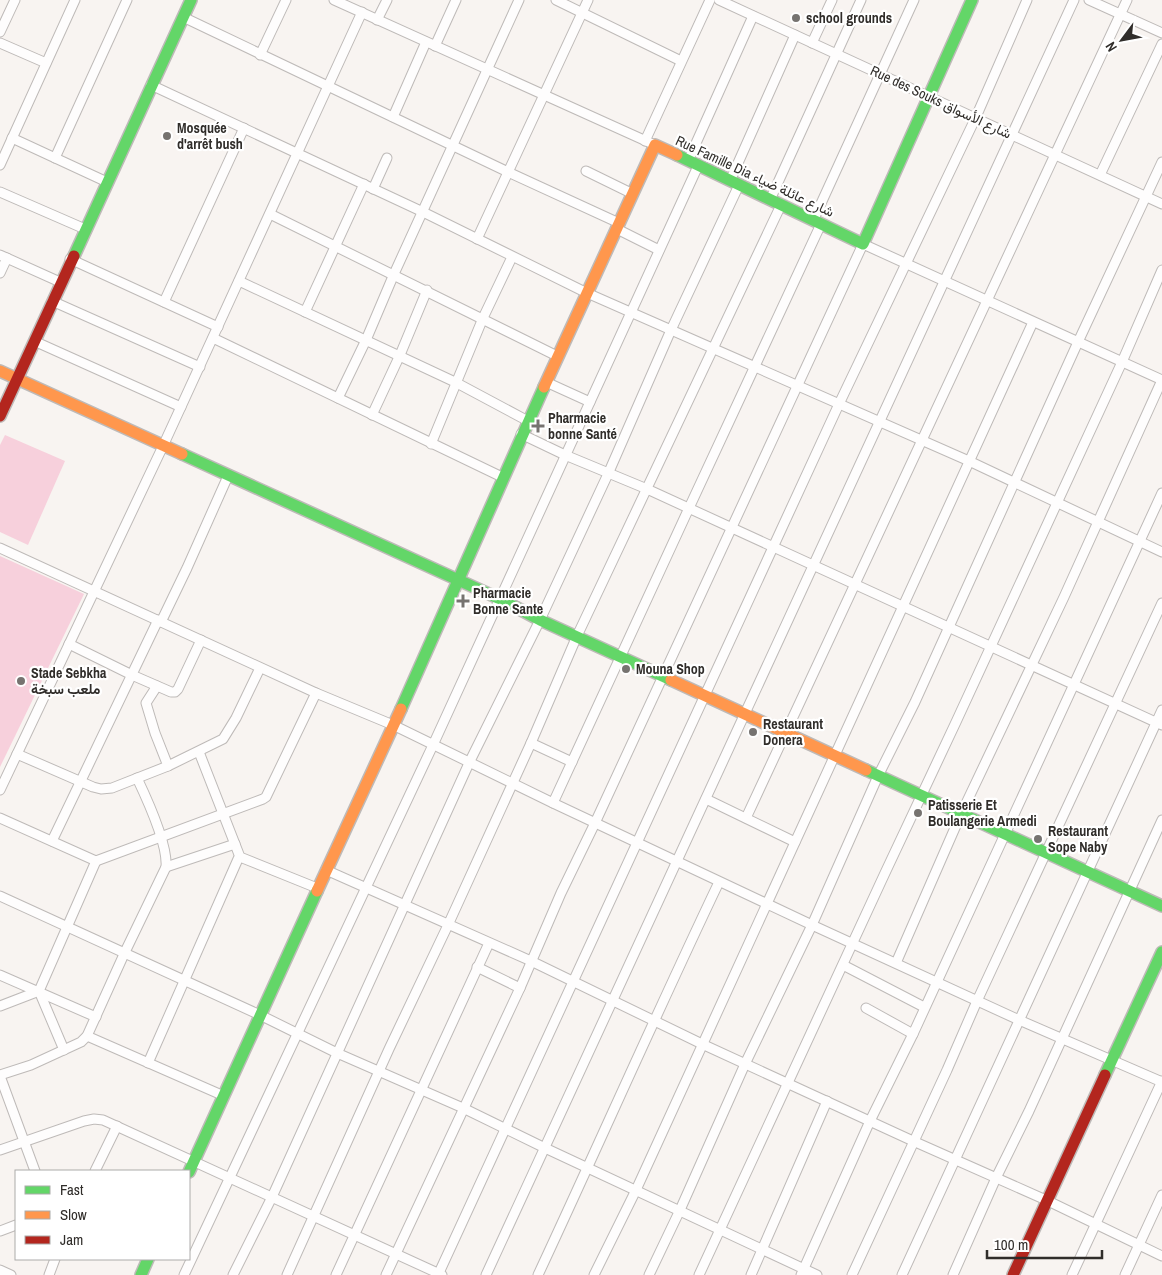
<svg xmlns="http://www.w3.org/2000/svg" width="1162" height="1275" font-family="'Archivo Narrow',Vazirmatn,sans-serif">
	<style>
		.green { fill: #f7d0dc }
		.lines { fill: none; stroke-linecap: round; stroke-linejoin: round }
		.street-casing { stroke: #bebab8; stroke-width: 11 }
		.fast-casing { stroke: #bebab8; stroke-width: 14 }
		.slow-casing { stroke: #bebab8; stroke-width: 14 }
		.jam-casing { stroke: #bebab8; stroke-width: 14 }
		.street { stroke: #fefdfd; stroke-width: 9 }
		.fast { stroke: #63d668; stroke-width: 11 }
		.slow { stroke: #ff974d; stroke-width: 11 }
		.jam { stroke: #b3261e; stroke-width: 11 }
		.poi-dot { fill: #767370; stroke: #fff; stroke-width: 2 }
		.labels { text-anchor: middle; stroke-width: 4.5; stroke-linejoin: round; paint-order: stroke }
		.poi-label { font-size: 14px; font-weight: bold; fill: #302d2a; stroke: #fff; text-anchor: start }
		.street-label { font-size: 14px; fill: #302d2a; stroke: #fff }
	</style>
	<rect width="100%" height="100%" fill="#f8f4f1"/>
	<!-- green -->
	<g class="green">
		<polygon points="5,435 65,461 28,545 0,532 0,445"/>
		<polygon points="0,556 84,594 0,767"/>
	</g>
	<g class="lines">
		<!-- street casing -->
		<g class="street-casing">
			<g id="street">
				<polyline points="334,0 655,145"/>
				<polyline points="556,0 681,61"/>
				<polyline points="719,0 1162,204"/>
				<polyline points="1089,0 1162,33"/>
				<polyline points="183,17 508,172 619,223"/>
				<polyline points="377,20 387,0"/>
				<polyline points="0,32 15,0"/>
				<polyline points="0,43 46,63"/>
				<polyline points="812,43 832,0"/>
				<polyline points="435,46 456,0"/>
				<polyline points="260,55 286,0"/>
				<polyline points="151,85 423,212 587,293 969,461 1162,552"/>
				<polyline points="393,117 426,42"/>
				<polyline points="12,138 107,182"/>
				<polyline points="645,141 710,0"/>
				<polyline points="55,158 127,0"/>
				<polyline points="688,161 753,16"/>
				<polyline points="0,165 75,0"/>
				<polyline points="586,171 633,194"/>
				<polyline points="1100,175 1162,44"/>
				<polyline points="730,181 795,35"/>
				<polyline points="373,189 387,158"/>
				<polyline points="0,192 85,229"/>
				<polyline points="770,200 861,0"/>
				<polyline points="270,214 557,356"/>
				<polyline points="813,221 914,0"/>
				<polyline points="617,229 659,250"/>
				<polyline points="477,239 588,0"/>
				<polyline points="0,255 60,282"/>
				<polyline points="70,259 218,327"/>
				<polyline points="0,273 7,258"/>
				<polyline points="239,281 455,382 528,421"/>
				<polyline points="52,301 200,367"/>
				<polyline points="164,302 244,128"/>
				<polyline points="305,312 364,184"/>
				<polyline points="213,338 502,477"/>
				<polyline points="34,341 181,407"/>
				<polyline points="546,382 590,402"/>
				<polyline points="338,398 366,340 394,274 519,0"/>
				<polyline points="372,415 400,355 427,290"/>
				<polyline points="521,434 565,455 647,489 1162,725"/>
				<polyline points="431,444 483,318 512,257"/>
				<polyline points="0,548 316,693 393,725 553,803 812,925 1019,1020 1162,1082"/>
				<polyline points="161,622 187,568 228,476"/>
				<polyline points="69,644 132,675 171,692 175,692 178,689 201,640"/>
				<polyline points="157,686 146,703 155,733 168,766"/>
				<polyline points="531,743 572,762"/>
				<polyline points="199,752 240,857 317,888"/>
				<polyline points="17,754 93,787 101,789 112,788 168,766 223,739 236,718 260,668"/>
				<polyline points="0,790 163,446 362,12"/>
				<polyline points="706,799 795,842"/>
				<polyline points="553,803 689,508 821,224"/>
				<polyline points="0,818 96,861 263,799 266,797 316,693"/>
				<polyline points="746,818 1127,0"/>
				<polyline points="52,841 158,620"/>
				<polyline points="166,867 235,844"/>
				<polyline points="326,870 531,961 702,1044 913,1141 1046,1200 1162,1256"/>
				<polyline points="0,896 260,1015 337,1053 463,1108 545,1148 817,1275"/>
				<polyline points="896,963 961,814 1064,597 1162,380"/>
				<polyline points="843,965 924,1007"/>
				<polyline points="477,967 520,988"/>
				<polyline points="0,975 96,1017"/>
				<polyline points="39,991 64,1050"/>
				<polyline points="0,1006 39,991 96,861"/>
				<polyline points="866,1008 913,1034"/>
				<polyline points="87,1036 224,1096"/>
				<polyline points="148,1063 238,859 240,857"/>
				<path d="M0 1075 31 1065 81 1042 87 1036 125 952 166 867C168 844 147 799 137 778"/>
				<polyline points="0,1076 35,1171"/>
				<polyline points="0,1150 84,1121 94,1119 103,1120 442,1275"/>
				<polyline points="95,1171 117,1126"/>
				<polyline points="0,1231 16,1225"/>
				<polyline points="0,1270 11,1275"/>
				<polyline points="49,1275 55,1259"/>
				<polyline points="184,1275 433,745 698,166"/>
				<polyline points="233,1275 272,1197 470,761 540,620 608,474 671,330 739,185"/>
				<polyline points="287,1275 389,1049 448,925 531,743 577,636 781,205"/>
				<polyline points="336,1275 489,943"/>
				<polyline points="386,1275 520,988 561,893 595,823 863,244 1162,380"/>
				<polyline points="438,1275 839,404 976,117 1027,0"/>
				<polyline points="486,1275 1074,0"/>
				<path d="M538 1275C599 1144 657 1012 719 882"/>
				<polyline points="594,1275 636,1190 1033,322"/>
				<polyline points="649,1275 680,1210 745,1064 812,925 878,776 915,702 1078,342 1162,162"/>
				<polyline points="699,1275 885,873 956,722 1122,362 1162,270"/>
				<polyline points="751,1275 827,1101"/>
				<polyline points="801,1275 870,1121 913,1034 1162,493"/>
				<polyline points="852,1275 947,1070 977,1001 1162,603"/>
				<polyline points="902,1275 1162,710"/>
				<polyline points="953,1275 996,1178 1029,1111 1162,820"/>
				<polyline points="1072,1275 1162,1081"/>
				<polyline points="1125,1275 1162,1195"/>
			</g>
		</g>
		<!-- fast casing -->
		<g class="fast-casing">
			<g id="fast">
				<polyline points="677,155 863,244 972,0"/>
				<polyline points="74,256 191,0"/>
				<polyline points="182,454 500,599 540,620 671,680"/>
				<polyline points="401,709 544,387"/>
				<polyline points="866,770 1162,906"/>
				<polyline points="1105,1075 1162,952"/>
				<polyline points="189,1172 317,891"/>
				<polyline points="141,1275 148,1259"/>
			</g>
		</g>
		<!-- slow casing -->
		<g class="slow-casing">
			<g id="slow">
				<polyline points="0,371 182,454"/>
				<polyline points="544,387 655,145 677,155"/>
				<polyline points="671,680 866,770"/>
				<polyline points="317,891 401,709"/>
			</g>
		</g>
		<!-- jam casing -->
		<g class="jam-casing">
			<g id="jam">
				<polyline points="0,416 74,256"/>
				<polyline points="1013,1275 1105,1075"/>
			</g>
		</g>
		<!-- street -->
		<use href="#street" class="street"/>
		<!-- fast -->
		<use href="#fast" class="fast"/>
		<!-- slow -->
		<use href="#slow" class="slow"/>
		<!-- jam -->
		<use href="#jam" class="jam"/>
	</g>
	<!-- markers -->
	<g class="poi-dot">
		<circle cx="796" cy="18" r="5"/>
		<circle cx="167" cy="136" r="5"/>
		<path d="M535.5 418.5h5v5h5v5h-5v5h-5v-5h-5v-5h5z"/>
		<path d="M460.5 593.5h5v5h5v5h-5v5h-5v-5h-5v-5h5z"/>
		<circle cx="626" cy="669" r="5"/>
		<circle cx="21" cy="681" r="5"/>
		<circle cx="753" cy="732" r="5"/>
		<circle cx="918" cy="813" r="5"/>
		<circle cx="1038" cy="839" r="5"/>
	</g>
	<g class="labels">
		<!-- poi labels -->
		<g class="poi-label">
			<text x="806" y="23">school grounds</text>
			<text x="177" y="133">Mosquée<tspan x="177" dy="16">d'arrêt bush</tspan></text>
			<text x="548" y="423">Pharmacie<tspan x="548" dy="16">bonne Santé</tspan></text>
			<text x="473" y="598">Pharmacie<tspan x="473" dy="16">Bonne Sante</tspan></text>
			<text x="636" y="674">Mouna Shop</text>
			<text x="31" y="678">Stade Sebkha<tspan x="31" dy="16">ملعب سبخة</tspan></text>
			<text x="763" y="729">Restaurant<tspan x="763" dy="16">Donera</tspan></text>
			<text x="928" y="810">Patisserie Et<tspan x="928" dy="16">Boulangerie Armedi</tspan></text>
			<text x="1048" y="836">Restaurant<tspan x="1048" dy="16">Sope Naby</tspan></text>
		</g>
		<!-- street labels -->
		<g class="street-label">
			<text transform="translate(941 102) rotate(25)" y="5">Rue des Souks شارع الأسواق</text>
			<text transform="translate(755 176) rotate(25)" y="5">Rue Famille Dia شارع عائلة ضياء</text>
		</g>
	</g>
	<!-- legend -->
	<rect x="15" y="1170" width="175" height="90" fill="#ffffff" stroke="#acabaa"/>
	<rect x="25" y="1186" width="25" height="8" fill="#63d668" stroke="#acabaa"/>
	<text x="60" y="1195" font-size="15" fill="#302d2a">Fast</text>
	<rect x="25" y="1211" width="25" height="8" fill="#ff974d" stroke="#acabaa"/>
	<text x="60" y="1220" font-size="15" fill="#302d2a">Slow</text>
	<rect x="25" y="1236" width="25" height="8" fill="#b3261e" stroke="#acabaa"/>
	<text x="60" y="1245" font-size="15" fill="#302d2a">Jam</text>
	<!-- north arrow -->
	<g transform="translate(1122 40) rotate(238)" stroke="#ffffff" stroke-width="4" paint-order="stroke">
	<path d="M0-4L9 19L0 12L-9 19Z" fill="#302d2a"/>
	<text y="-8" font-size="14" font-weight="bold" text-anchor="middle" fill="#302d2a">N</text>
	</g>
	<!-- scale -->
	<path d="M987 1250v8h115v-8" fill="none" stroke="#302d2a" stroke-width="2.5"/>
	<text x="994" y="1250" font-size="15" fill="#302d2a" stroke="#ffffff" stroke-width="4" paint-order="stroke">100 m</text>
</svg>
